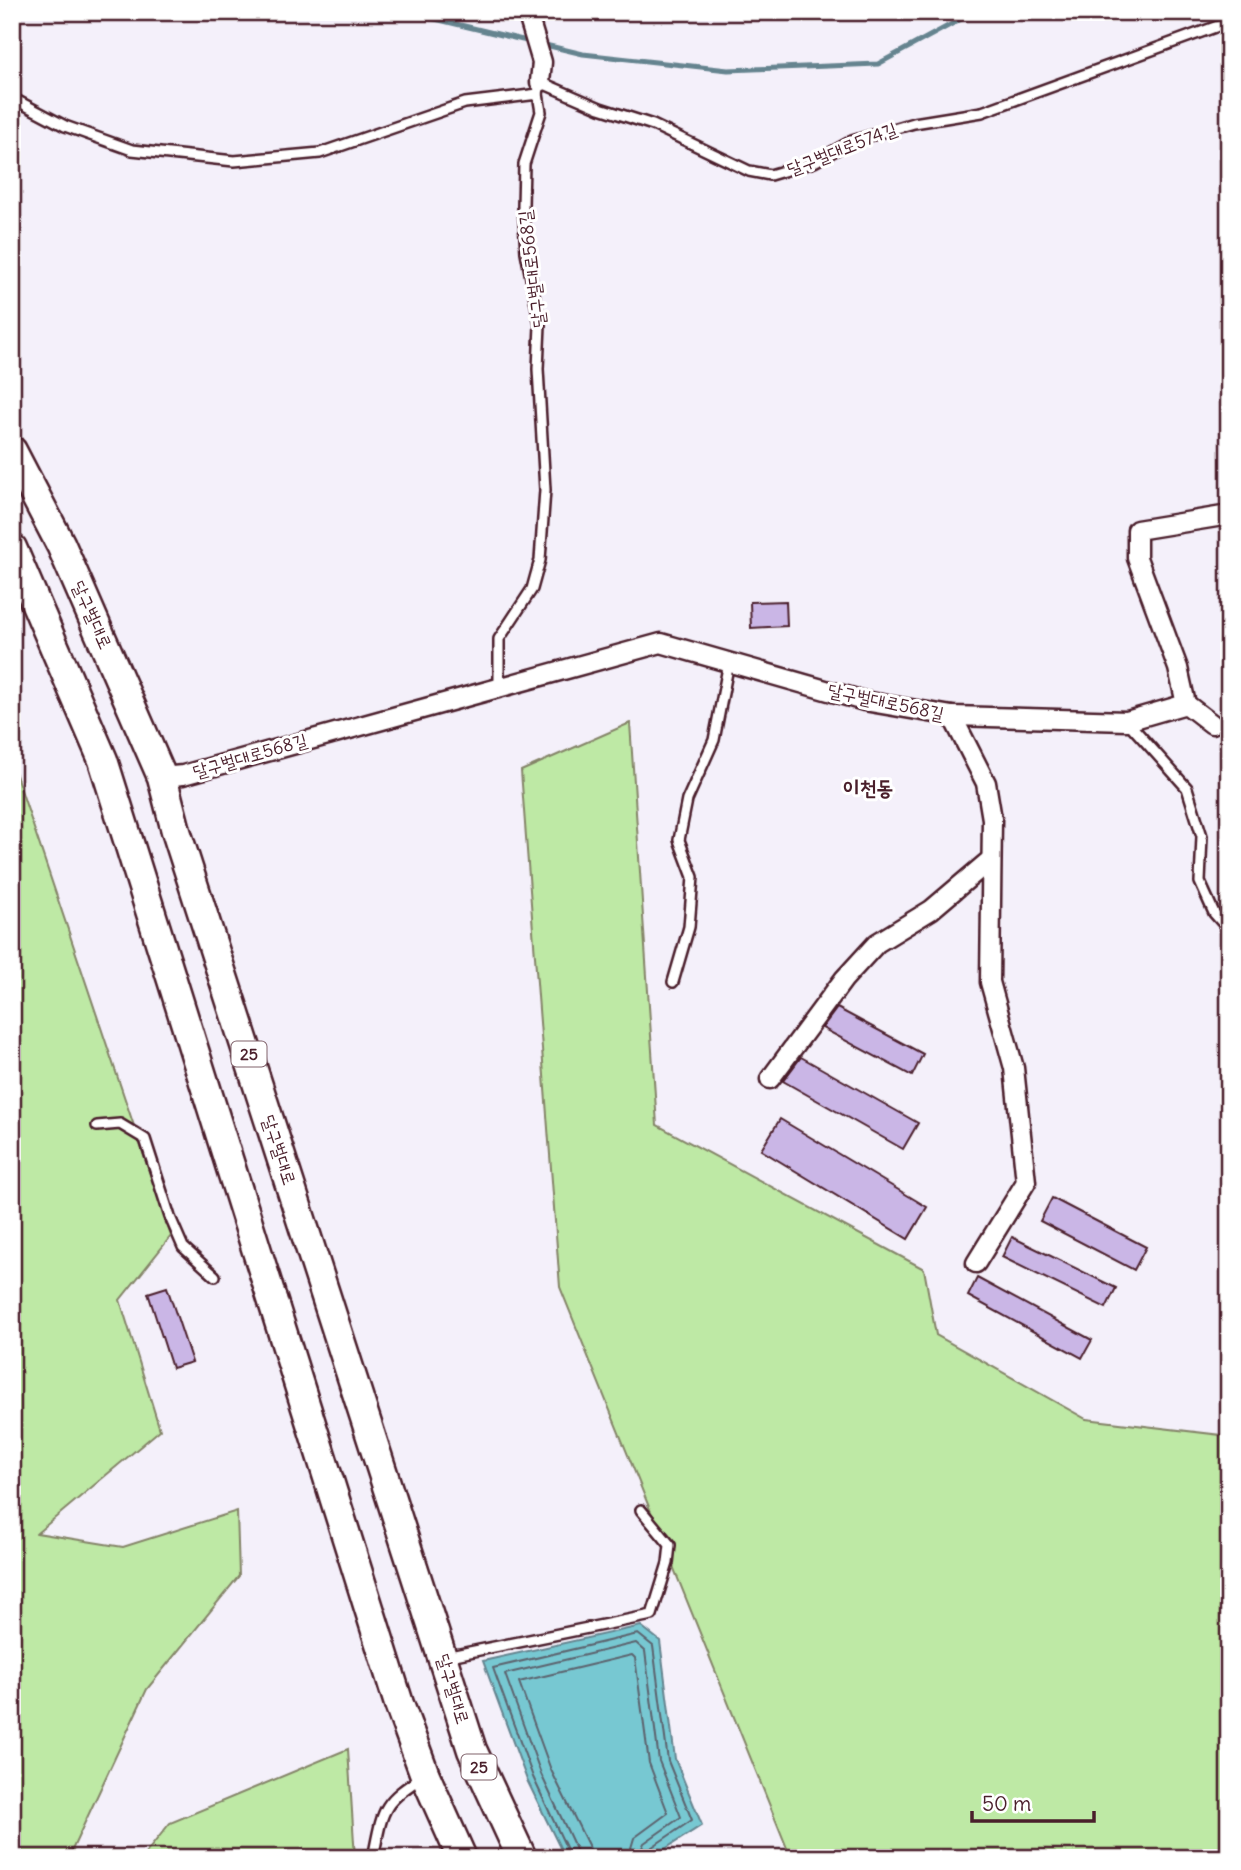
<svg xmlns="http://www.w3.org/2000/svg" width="1241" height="1870" font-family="Delius,'Poor Story',sans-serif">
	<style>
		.green { fill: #bee9a5; stroke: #848468; stroke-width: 2 }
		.water { fill: #77c8d2; stroke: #65848f; stroke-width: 2 }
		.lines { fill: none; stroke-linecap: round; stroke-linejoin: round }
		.shore { stroke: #5c636e; stroke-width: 2 }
		.stream { stroke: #65848f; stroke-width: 5 }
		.building { fill: #cab6e6; stroke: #4a1f2b; stroke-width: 2 }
		.lane-casing { stroke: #4a1f2b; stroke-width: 14 }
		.street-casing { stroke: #4a1f2b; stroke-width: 23 }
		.primary-casing { stroke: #4a1f2b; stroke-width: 33 }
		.lane { stroke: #fff; stroke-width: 9 }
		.street { stroke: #fff; stroke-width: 18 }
		.primary { stroke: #fff; stroke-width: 28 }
		.labels { text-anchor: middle; stroke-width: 6; stroke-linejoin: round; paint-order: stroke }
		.shield { fill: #fff; stroke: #80626b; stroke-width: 2 }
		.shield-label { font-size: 16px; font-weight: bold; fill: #4a1f2b }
		.street-label { font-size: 18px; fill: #4a1f2b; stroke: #fff }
		.quarter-label { font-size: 21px; font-weight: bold; fill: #4a1f2b; stroke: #fff }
	</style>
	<rect width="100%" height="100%" fill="#f4f0fa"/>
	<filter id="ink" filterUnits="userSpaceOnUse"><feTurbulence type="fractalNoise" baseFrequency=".0143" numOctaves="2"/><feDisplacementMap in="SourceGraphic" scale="14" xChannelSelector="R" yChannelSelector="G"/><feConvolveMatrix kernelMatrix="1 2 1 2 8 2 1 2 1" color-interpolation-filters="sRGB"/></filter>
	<g filter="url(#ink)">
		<!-- green -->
		<g class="green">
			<polygon points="630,723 657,1125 924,1269 936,1335 1086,1419 1229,1436 1229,1858 791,1858 560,1287 521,771"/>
			<polygon points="12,763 171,1236 120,1300 160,1430 37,1533 123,1547 237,1511 239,1576 147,1689 72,1850 80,1858 12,1858"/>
			<polygon points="348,1749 355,1858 142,1858 170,1823"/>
		</g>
		<!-- water -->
		<polygon class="water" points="641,1626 660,1641 675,1759 702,1825 651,1858 565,1858 527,1780 483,1661"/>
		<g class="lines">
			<!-- shore -->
			<g class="shore">
				<polyline points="571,1858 533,1777 493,1668 638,1634 653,1646 668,1761 692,1820 652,1847 647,1858"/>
				<polyline points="580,1858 541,1774 505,1674 636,1643 645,1651 659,1761 681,1817 644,1843 638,1858"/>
				<polyline points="590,1858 588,1845 551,1770 519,1682 632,1655 635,1658 649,1763 668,1813 634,1838 628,1858"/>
			</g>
			<!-- stream -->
			<g class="stream">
				<polyline points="406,12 531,42"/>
				<polyline points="541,44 583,54 728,70 878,64 974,12"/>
			</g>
		</g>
		<!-- building -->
		<g class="building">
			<polygon points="786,601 787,626 751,628 750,602"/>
			<polygon points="837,1008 923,1054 912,1076 822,1028"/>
			<polygon points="801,1057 918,1123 903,1149 783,1081"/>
			<polygon points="780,1119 927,1207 908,1239 761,1150"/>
			<polygon points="1052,1198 1146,1247 1134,1270 1040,1221"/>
			<polygon points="1012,1237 1116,1288 1106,1308 1002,1257"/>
			<polygon points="977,1278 1092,1340 1082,1358 968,1296"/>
			<polygon points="167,1287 192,1362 172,1368 148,1293"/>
		</g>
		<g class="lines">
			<!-- lane casing -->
			<g class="lane-casing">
				<g id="lane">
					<polyline points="12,98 65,126 132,150 234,161 320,153 465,103 538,94 540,82 600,108 653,125 749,171 770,175 814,162 852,141 914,123 982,112 1229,22"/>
					<polyline points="499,686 499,639 532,589 540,560 545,490 538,369 540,325 526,252 523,206 524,164 541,112 538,94"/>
					<polyline points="1127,721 1187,788 1202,836 1200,882 1214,913 1229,930"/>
					<polyline points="1212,724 1229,723"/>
					<polyline points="673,982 689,927 693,877 679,840 687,800 714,740 729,662"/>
					<polyline points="97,1126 120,1124 145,1139 170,1217 183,1247 215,1276"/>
					<polyline points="445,1657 652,1615 668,1563 670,1545 641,1510"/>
					<path d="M373 1858C383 1809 381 1803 424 1776"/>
				</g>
			</g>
			<!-- street casing -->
			<g class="street-casing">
				<g id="street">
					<polyline points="527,12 542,62 540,82"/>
					<polyline points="1186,704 1178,668 1137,558 1137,530 1229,515"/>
					<polyline points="952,716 986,783 992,819 990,982 1014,1068 1026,1182 976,1263"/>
					<polyline points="162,777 183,775 661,643 864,701 952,716 1127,721 1186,704 1212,724"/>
					<polyline points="770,1079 844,979 877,943 931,910 990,860"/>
				</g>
			</g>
			<!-- primary casing -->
			<g class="primary-casing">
				<g id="primary">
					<polyline points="12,451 61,545 162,777 176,831 472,1750 522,1858"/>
					<polyline points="12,548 103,760 399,1704 425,1775 462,1858"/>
				</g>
			</g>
			<!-- lane -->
			<use href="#lane" class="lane"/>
			<!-- street -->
			<use href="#street" class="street"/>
			<!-- primary -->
			<use href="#primary" class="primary"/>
		</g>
	</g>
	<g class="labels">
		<!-- shield labels -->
		<g class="shield">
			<rect x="231.5" y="1041.5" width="35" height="25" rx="5"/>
			<rect x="461.5" y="1754.5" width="35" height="25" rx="5"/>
		</g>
		<g class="shield-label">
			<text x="249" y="1060">25</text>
			<text x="479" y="1773">25</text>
		</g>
		<!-- street labels -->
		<g class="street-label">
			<text transform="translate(842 149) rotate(-21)" y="6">달구벌대로574길</text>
			<text transform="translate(532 269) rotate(-97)" y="6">달구벌대로568길</text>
			<text transform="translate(92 615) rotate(66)" y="6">달구벌대로</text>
			<text transform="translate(886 702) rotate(12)" y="6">달구벌대로568길</text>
			<text transform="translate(250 756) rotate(-16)" y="6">달구벌대로568길</text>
			<text transform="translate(279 1150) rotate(72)" y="6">달구벌대로</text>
			<text transform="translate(453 1689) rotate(73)" y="6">달구벌대로</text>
		</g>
		<!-- quarter labels -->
		<g class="quarter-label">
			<text x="868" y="795">이천동</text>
		</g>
	</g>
	<!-- margin -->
	<rect width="1241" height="1870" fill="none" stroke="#fff" stroke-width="42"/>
	<rect x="21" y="21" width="1199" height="1828" fill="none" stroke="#4a1f2b" stroke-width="2.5" filter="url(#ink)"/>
	<!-- scale -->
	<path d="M972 1811v10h122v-10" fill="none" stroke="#4a1f2b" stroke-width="3.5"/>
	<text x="982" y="1811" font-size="21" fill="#4a1f2b" stroke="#ffffff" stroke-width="5" paint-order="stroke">50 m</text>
</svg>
